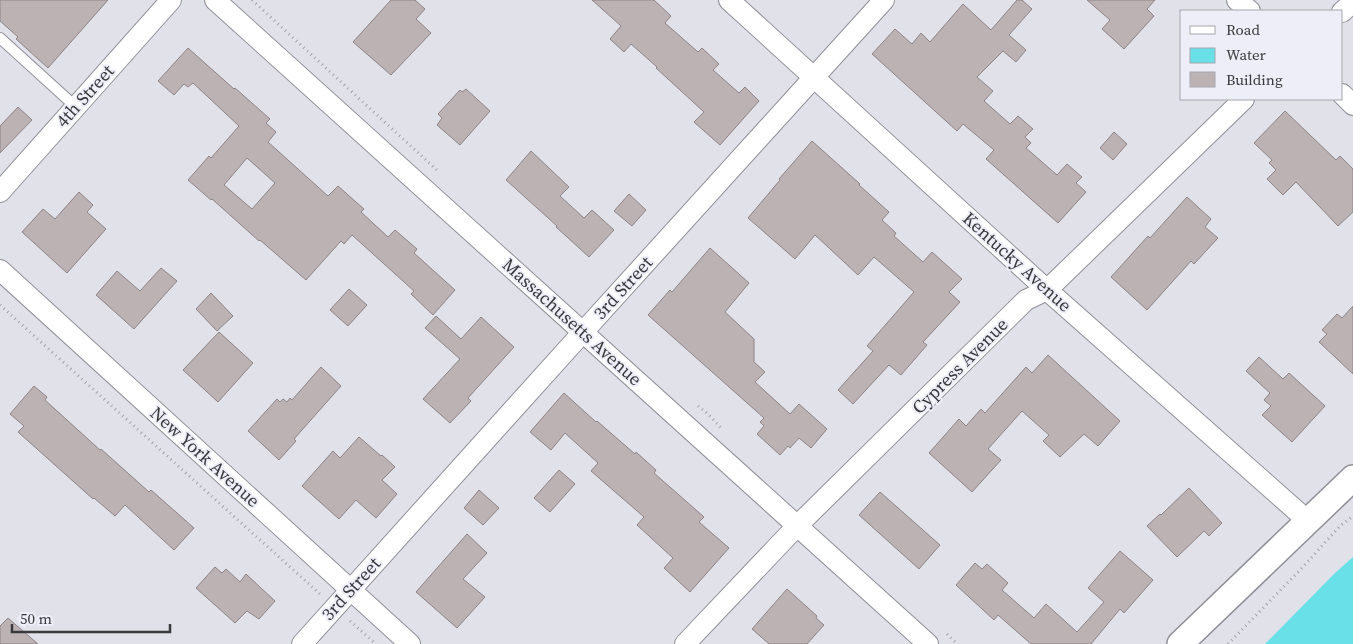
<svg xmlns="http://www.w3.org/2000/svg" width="1353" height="644" font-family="'Source Serif 4',serif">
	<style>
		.water { fill: #69e0e7 }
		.building { fill: #bcb2b4; stroke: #8e8486; fill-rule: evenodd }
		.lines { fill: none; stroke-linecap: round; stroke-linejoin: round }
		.service-casing { stroke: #908f98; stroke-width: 12 }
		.minor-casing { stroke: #908f98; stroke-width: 22 }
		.tertiary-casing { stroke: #908f98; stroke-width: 28 }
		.path { stroke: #a1a1a8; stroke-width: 3; stroke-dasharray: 1 4; stroke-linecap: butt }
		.service { stroke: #fff; stroke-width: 10 }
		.minor { stroke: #fff; stroke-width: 20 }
		.tertiary { stroke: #fff; stroke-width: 25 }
		.labels { text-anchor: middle; stroke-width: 4; stroke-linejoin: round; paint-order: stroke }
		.street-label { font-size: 18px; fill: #39393c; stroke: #eeeef8 }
	</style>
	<rect width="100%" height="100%" fill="#e1e1ea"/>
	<!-- water -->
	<polygon class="water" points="1353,557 1353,644 1265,644 1335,573"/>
	<!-- building -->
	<g class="building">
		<polygon points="0,0 108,0 48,68 16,39 18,37 0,21"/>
		<polygon points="391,0 415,0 425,9 416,19 431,33 391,75 353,42"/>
		<polygon points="592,0 654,0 671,16 665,23 698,52 702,48 719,64 713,70 739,93 745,87 759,101 720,145 694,122 704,112 656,68 657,67 631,44 624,52 610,39 621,26"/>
		<polygon points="1017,0 1022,0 1032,9 1009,35 1026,50 1016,62 1003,51 977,77 993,91 984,101 1010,124 1018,116 1033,129 1025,137 1031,143 1026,148 1057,175 1067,164 1082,177 1076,183 1086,192 1058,223 986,159 994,150 963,124 957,131 872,54 895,29 912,44 921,33 930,42 963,4 991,30"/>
		<polygon points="1087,0 1155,0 1147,9 1154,16 1124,49 1102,29 1110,20"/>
		<path d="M188 48 234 89 235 88 270 119 266 123 276 132 268 142 328 196 338 186 364 209 361 212 388 237 395 230 417 249 414 253 455 290 433 315 411 294 414 291 352 235 344 244 341 241 306 280 260 240 259 241 212 199 211 200 188 180 209 156 211 158 239 126 193 83 188 87 184 84 174 95 158 81ZM247 158 275 183 252 209 224 185Z"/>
		<polygon points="466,89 490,111 460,145 437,125 442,118 438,114 460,90 462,92"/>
		<polygon points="18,107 32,120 0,153 0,126"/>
		<polygon points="1285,111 1336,160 1340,156 1353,169 1353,212 1338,226 1296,182 1283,195 1267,179 1276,170 1269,163 1272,160 1254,143"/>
		<polygon points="1114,132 1127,144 1113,160 1100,148"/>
		<polygon points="812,141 860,184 859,185 889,212 882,220 896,233 894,236 923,262 932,252 962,279 949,292 960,302 923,342 927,345 901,375 889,365 853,404 838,390 873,351 867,346 914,292 874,257 858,275 815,235 795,259 748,218 780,180 779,179"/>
		<polygon points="531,151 569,187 560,196 584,218 592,210 614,230 589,257 556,227 557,226 506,180"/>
		<polygon points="79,192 93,205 87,212 106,229 67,273 22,232 43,209 55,219"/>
		<polygon points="629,194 646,210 632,226 614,211"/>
		<polygon points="1187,197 1211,219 1205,227 1218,238 1194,264 1191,261 1147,310 1111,277 1148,236 1150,238"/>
		<polygon points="710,248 749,283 725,312 754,339 754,362 765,372 755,382 790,414 799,404 827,429 811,448 799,438 790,448 788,446 780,455 757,434 764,426 760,422 764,418 648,315 670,290 672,292"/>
		<polygon points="161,268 177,281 134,329 96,295 117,271 140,291"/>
		<polygon points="349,289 367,305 348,326 330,310"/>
		<polygon points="211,293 233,316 217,331 196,309"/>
		<polygon points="1353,306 1353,374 1319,342 1327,334 1322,330 1337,314 1342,318"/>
		<polygon points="436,316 461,339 481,317 514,347 468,398 471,401 450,423 423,399 460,359 425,328"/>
		<polygon points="219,332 253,363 218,402 183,370"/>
		<polygon points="1048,355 1120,421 1098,446 1084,434 1060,457 1043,441 1049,435 1022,411 988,449 1001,460 972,492 929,453 959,419 966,426 981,409 985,413 1026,367 1032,373"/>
		<polygon points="1259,357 1283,379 1289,373 1325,406 1292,442 1262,415 1271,406 1264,400 1270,393 1246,371"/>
		<polygon points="321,367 341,386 294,439 296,441 279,460 248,431 277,399 280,402 283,399 287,402 290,398 292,400"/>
		<polygon points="34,386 47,397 45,400 100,450 101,449 149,492 151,490 194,528 174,550 125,505 115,516 94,498 93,499 18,432 24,426 10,414"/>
		<polygon points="564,393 596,422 597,421 635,454 636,452 656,470 654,473 704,517 699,522 729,548 690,592 664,568 673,558 637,525 644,517 591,471 598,463 565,433 551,450 530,432"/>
		<polygon points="359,437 381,456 382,455 395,467 382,480 397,494 376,518 356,500 339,519 302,486 333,451 340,458"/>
		<polygon points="559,470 575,484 550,512 534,498"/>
		<polygon points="1189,488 1222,523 1209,536 1204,531 1177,557 1147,526 1160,514 1161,515"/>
		<polygon points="479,490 499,508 483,525 464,508"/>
		<polygon points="880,492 940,545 919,569 859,515"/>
		<polygon points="467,534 487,553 463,579 485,597 457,628 416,592"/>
		<polygon points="1120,551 1153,580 1124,613 1120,609 1091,644 1031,644 998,615 994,620 956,585 975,563 982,569 987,564 1008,583 1002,590 1034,618 1046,604 1077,632 1104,602 1088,588"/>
		<polygon points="215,567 222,573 226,569 240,582 246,574 275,601 259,619 247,611 235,623 196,588"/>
		<polygon points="787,589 817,616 816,618 824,625 807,644 769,644 752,629"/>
		<polygon points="8,618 38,644 0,644 0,626"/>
	</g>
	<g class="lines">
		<!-- service casing -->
		<g class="service-casing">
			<polyline id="service" points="0,38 76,107"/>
		</g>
		<!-- minor casing -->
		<g class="minor-casing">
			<g id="minor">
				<polyline points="215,0 928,644"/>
				<polyline points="729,0 1047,290 1308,521"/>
				<polyline points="1237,0 1250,11"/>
				<polyline points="1342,12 1353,2"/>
				<polyline points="1342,94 1353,105"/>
				<polyline points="0,192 171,0"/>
				<polyline points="0,270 410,644"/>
				<polyline points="302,644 583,332 884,0"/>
				<polyline points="685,644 797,526 1026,300 1047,290 1244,99"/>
			</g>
		</g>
		<!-- tertiary casing -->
		<g class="tertiary-casing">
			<polyline id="tertiary" points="1180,644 1353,478"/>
		</g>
		<!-- path -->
		<g class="path">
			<polyline points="252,0 439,172"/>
			<polyline points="0,305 321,595"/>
			<polyline points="698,406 707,413 721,428"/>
			<polyline points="350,621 376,644"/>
			<polyline points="947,634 957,644"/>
			<polyline points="1228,644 1301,569 1340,526 1353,516"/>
		</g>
		<!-- service -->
		<use href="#service" class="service"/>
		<!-- minor -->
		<use href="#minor" class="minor"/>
		<!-- tertiary -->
		<use href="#tertiary" class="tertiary"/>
	</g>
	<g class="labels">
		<!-- street labels -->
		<g class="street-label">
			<text transform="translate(85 96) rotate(-48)" y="6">4th Street</text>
			<text transform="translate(1017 262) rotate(42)" y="6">Kentucky Avenue</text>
			<text transform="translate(623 288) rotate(-48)" y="6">3rd Street</text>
			<text transform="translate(572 322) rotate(42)" y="6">Massachusetts Avenue</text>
			<text transform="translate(960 366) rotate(-45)" y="6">Cypress Avenue</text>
			<text transform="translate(205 457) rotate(42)" y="6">New York Avenue</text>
			<text transform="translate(351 589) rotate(-48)" y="6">3rd Street</text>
		</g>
	</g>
	<!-- legend -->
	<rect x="1180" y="10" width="162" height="90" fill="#eeeef8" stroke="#a6a6ad"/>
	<rect x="1190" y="26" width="25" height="8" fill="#ffffff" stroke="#a6a6ad"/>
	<text x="1226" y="35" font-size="15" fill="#39393c">Road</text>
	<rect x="1190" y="48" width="25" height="15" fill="#69e0e7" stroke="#a6a6ad"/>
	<text x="1226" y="60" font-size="15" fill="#39393c">Water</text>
	<rect x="1190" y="72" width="25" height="15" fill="#bcb2b4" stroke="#a6a6ad"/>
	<text x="1226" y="85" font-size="15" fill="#39393c">Building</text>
	<!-- scale -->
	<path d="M12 624v8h158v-8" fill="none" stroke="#39393c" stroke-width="2.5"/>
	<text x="20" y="624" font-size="15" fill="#39393c" stroke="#eeeef8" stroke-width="4" paint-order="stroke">50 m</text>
</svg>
